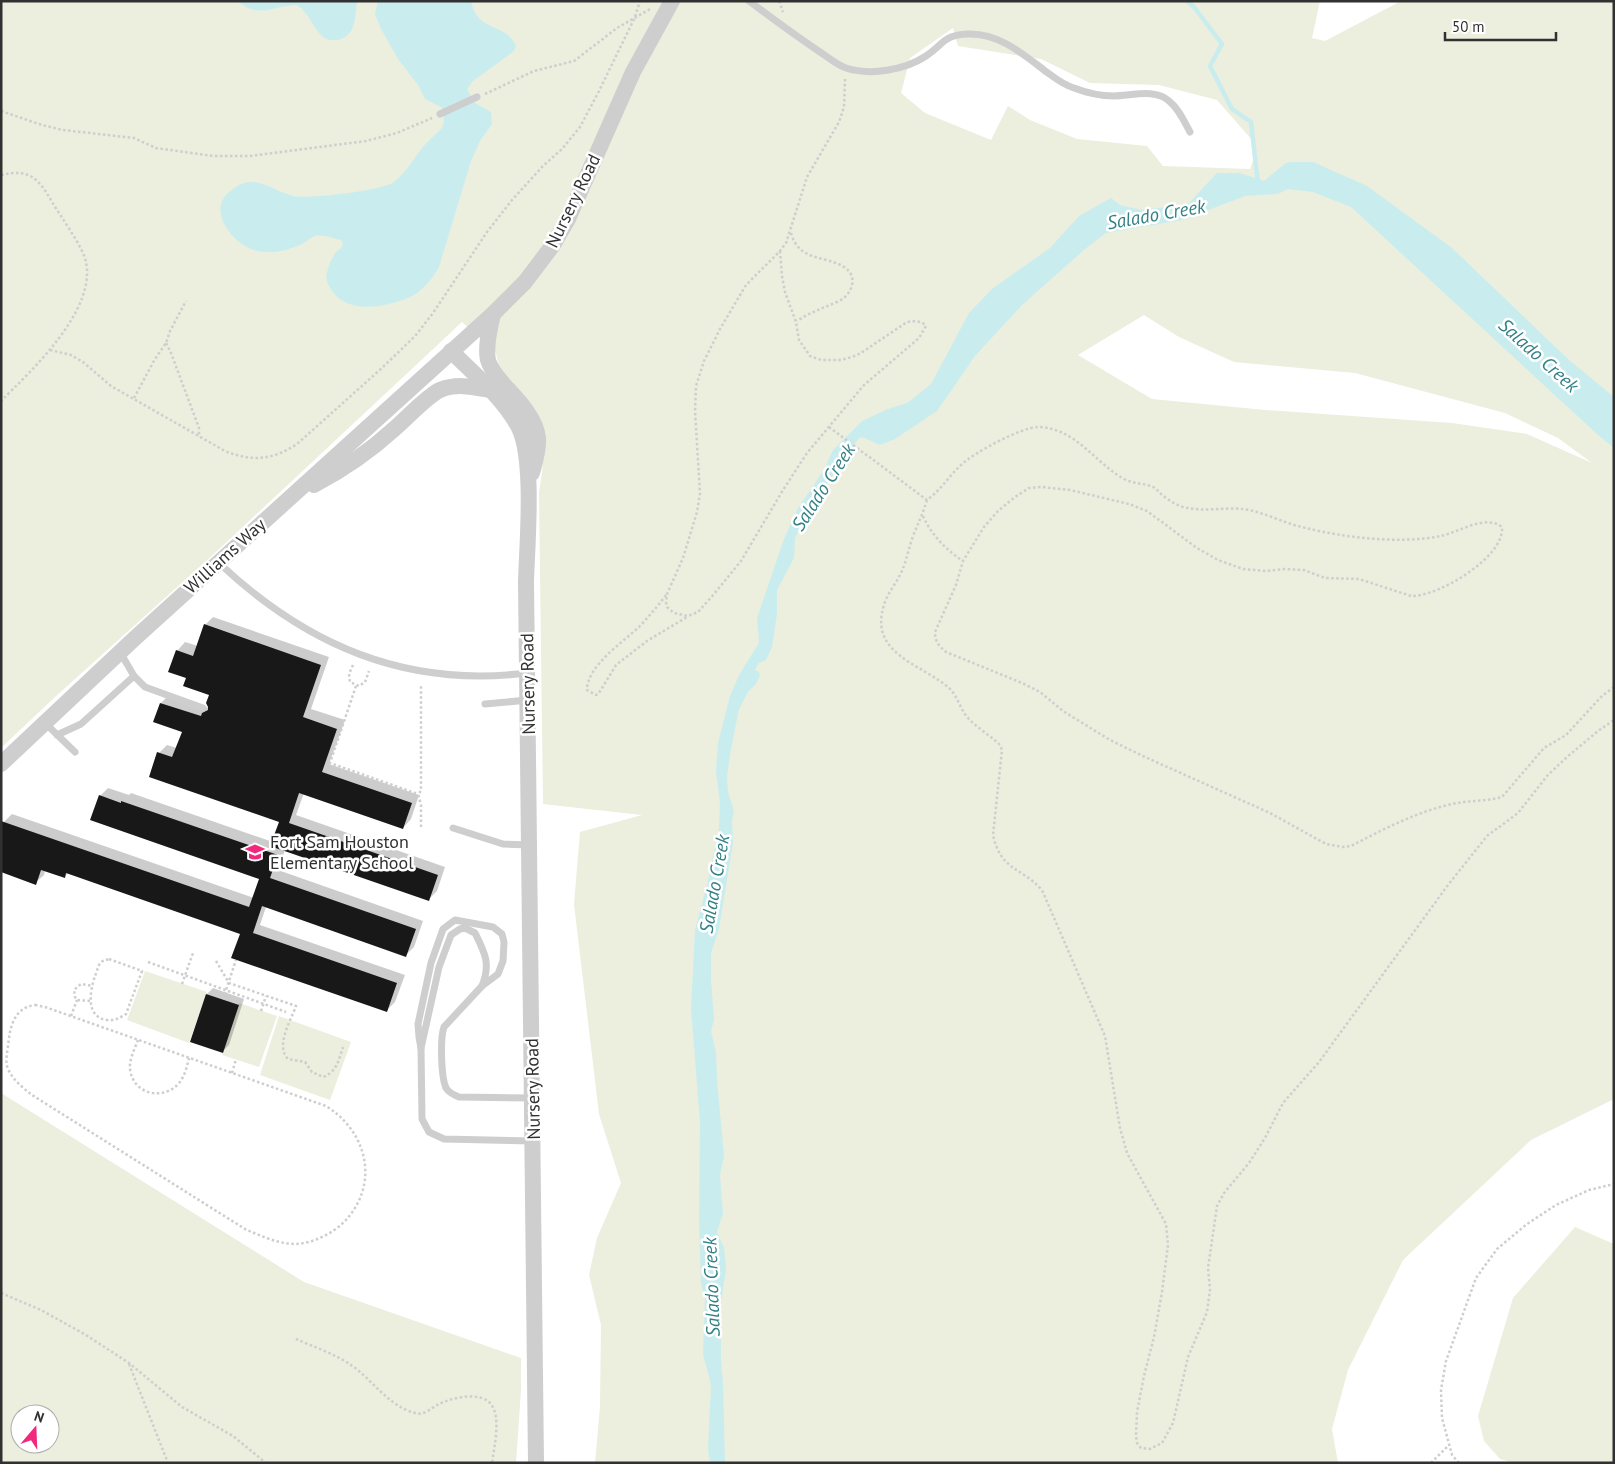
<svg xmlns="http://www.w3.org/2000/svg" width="1615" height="1464" font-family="'PT Sans',sans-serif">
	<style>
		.green { fill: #eceede; fill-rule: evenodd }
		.water { fill: #c9edef }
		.shadow { fill: #0003 }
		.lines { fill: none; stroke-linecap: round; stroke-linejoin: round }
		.stream { stroke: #c9edef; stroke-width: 4.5 }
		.building { fill: #181818 }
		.path { stroke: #cecece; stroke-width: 2.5; stroke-dasharray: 2.5 2.5; stroke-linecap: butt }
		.service { stroke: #cecece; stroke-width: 7 }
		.tertiary { stroke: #cecece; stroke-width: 16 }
		.labels { text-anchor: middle; stroke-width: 5; stroke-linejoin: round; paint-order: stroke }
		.street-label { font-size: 18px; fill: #313131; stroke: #fff }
		.poi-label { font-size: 18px; fill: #313131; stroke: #fff; text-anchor: start }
		.water-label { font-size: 19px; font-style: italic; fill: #328185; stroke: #fff }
	</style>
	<rect width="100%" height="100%" fill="#fff"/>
	<!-- green -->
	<g class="green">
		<path d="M1 1H1320L1312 38 1325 41 1401 1H1614V1099L1531 1140 1403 1260 1348 1370 1332 1429 1338 1463H595L600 1407 601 1325 589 1275 597 1238 621 1183 599 1114 574 904 580 832 642 815 543 804 539 492 542 473 543 454 498 363 496 353 462 322 216 552 55 697 1 748ZM953 28 958 46 1041 59 1090 83 1159 85 1217 100 1252 140 1253 160 1250 169 1163 166 1147 146 1077 139 1030 120 1008 106 991 140 925 113 901 93 910 58ZM1144 315 1179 337 1234 362 1355 373 1505 413 1558 438 1592 463 1527 434 1452 423 1265 410 1152 399 1078 355Z"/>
		<polygon points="145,971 207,992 189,1043 127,1020"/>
		<polygon points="239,1003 277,1016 259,1067 222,1055"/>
		<polygon points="279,1016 351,1042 330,1100 260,1075"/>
		<path d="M1 1093 304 1282 521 1358V1390L516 1463H1ZM20 1414H50V1444H20Z"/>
		<polygon points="1575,1227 1614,1244 1614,1463 1513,1463 1500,1459 1484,1441 1478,1416 1513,1298"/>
	</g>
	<!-- water -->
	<g class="water">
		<path d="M238 1H357C355 17 356 37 337 40 331 41 327 40 322 36 312 26 310 14 297 5 274 5 259 20 238 1Z"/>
		<path d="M378 1H471C477 33 506 22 516 46L514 51 473 81 467 89 475 103 491 112 492 124 480 141 471 161 439 267C432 279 423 291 410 297 387 307 349 315 332 291 328 285 325 280 327 273 328 267 332 257 336 252 340 249 341 249 343 244L341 240C333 238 323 234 315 236 310 238 306 242 302 244 286 251 271 255 254 250 232 243 207 211 229 192 235 187 241 183 249 182 264 181 279 193 293 196 308 199 382 191 394 182 406 173 413 159 423 147 437 130 450 130 441 107L425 99 418 85 398 59 381 29 375 14Z"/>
		<polygon points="1291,162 1313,162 1367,186 1452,248 1568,359 1614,397 1614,448 1598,435 1351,207 1313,192 1288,189 1278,194 1245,196 1182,220 1106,233 1085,249 1021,306 975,356 937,411 895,439 880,445 862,437 859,438 849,452 852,458 847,466 836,470 805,517 795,538 794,558 777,590 777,614 772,647 766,660 759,663 755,670 759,672 760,675 756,684 748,692 739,709 730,754 727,777 728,792 734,811 732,821 733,843 719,929 711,953 711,979 714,1020 711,1031 716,1052 717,1080 724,1156 720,1175 723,1214 717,1232 724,1248 726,1269 721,1303 721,1360 723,1383 725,1463 710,1463 708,1449 711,1385 703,1354 705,1300 701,1283 699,1222 700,1122 691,1009 695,930 707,885 719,829 720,803 716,771 718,743 730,696 739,675 759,643 757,618 784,539 798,508 824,470 833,450 862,421 888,409 907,403 931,384 969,313 992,289 1050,248 1079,216 1111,198 1120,205 1142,210 1188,204 1217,173 1240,173 1264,181 1286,163"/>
	</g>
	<!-- shadow -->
	<g class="shadow">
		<polygon points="213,617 329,657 311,709 345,720 329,764 419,795 411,819 403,828 304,793 296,815 445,867 437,891 428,900 285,850 278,870 423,921 414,947 406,955 266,907 260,925 405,975 395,1002 387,1010 241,933 68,873 64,877 45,870 44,875 35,883 4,822 12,814 254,898 261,878 100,796 108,788 129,795 131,793 273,842 280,821 159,753 167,745 177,748 183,731 161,703 169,695 209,708 210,694 187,678 177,651 185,642 198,646 205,625"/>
		<polygon points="213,988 244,999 229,1045 223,1051 191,1041 207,994"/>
	</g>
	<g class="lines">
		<!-- stream -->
		<polyline class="stream" points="1187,1 1194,7 1222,44 1210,66 1232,109 1251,122 1258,184"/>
	</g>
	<!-- building -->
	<g class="building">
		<polygon points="204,624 321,665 303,717 337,729 322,772 412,803 403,829 299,793 289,823 438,875 429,901 270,846 279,822 149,777 157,752 172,757 182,732 153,722 160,703 201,716 202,713 208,710 208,707 206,703 209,695 183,686 186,678 168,672 176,650 193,656"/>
		<polygon points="99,795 121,803 121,801 278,855 270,878 416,929 406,957 262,906 253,933 397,983 387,1012 231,958 240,934 66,873 65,878 41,870 36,885 1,872 1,821 249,907 259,879 90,820"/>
		<polygon points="206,994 239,1005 223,1053 190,1042"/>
	</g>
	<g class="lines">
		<!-- path -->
		<g class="path">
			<polyline points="779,1 783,12"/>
			<polyline points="485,94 534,71 574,61 617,28 650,9"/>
			<polyline points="1,111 42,125 63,130 134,138 156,148 213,156 250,156 366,141 397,133 432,118"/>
			<path d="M1 175C30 168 39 179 52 202 61 217 83 247 86 262 96 311 32 370 1 401"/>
			<path d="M791 233C799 262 825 255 844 267 859 276 852 295 839 301 824 308 810 312 797 321"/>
			<path d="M780 251 782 276 785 292 796 322 799 340 810 356 821 360H841L852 357 861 353 907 322C914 321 921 320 926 326L919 338 864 385 807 453 783 490 741 561 714 594 698 612 688 616 674 613 667 607 666 602 667 594 683 558 697 512 700 493 695 411 696 386 704 361 720 329 746 285 780 251 786 243 807 177 839 122 844 107 845 79"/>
			<polyline points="166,343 171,353 199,428 199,437"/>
			<path d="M50 350 71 355 83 362 111 386 225 451C252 462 273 460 297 444L382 368 416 335 433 313 487 232 512 200 543 166 562 149 580 127 599 91 635 17 640 1"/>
			<polyline points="134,398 155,359 166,343 170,331 186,301"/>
			<polyline points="829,427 927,500"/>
			<path d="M923 516C931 534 946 550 963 561"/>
			<path d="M666 595C658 606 650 615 641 625 625 641 587 665 587 690L596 695 599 693 616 665 647 641 687 617"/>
			<polyline points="353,665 349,674 350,682 359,686 365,682 369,671"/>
			<polyline points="356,686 330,763 418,794"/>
			<path d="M1614 687 1602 696 1566 735 1544 748 1502 797C1484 802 1466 800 1448 805 1414 813 1382 830 1351 846L1343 847 1326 844 1270 813 1145 757 1110 740 1063 711 1040 692 1022 683 946 652C939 646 935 642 935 632L956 585 963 561 984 527 998 511 1015 497 1029 488 1042 487 1070 490 1129 504 1147 511 1197 548 1218 560 1243 569 1266 571 1285 569 1304 570 1325 578 1359 579 1411 596C1438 597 1505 557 1502 527 1486 514 1459 532 1441 536 1400 544 1347 538 1306 528 1286 524 1268 514 1249 510 1229 506 1208 512 1188 508 1179 507 1168 500 1161 494 1158 492 1157 488 1153 487 1144 483 1134 484 1124 479 1094 462 1076 428 1038 427 1022 427 973 453 961 465 949 476 941 490 927 500 923 514 917 525 912 539 908 551 906 563 900 575 895 585 887 594 884 605 868 655 923 664 950 689 958 697 960 709 968 718 977 728 990 735 1000 745L1002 750 993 835C1001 871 1020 866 1042 890L1105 1036 1120 1128 1127 1153 1166 1224 1168 1245 1162 1292 1154 1337 1144 1376 1137 1412 1136 1436 1137 1443 1141 1448 1150 1449 1162 1443 1173 1423 1188 1357 1207 1312 1210 1290 1208 1268 1217 1206 1224 1193 1249 1163 1265 1138 1283 1103 1319 1062 1448 885 1487 836 1518 813 1547 776 1567 757 1598 731 1614 720"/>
			<polyline points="421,827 421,805 418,794 421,791 421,684"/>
			<path d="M109 959 142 971 126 1014C120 1018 114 1021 107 1020 85 1017 90 991 95 976 97 972 98 965 101 962 104 960 106 960 109 959Z"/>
			<path d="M216 961 229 983 296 1006C291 1020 275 1046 288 1059L305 1062 312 1072 323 1077C337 1072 339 1059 343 1047"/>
			<polyline points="148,962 286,1012"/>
			<polyline points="182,984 193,953"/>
			<polyline points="223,999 236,960"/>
			<polyline points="90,1001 77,1000 75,997 74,990 81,984 93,986"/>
			<path d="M35 1005 45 1007 326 1106C368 1132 380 1185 344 1222 332 1234 313 1243 296 1244 278 1244 261 1236 245 1229L32 1095C23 1088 13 1080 8 1069 5 1062 7 1054 8 1046 10 1028 13 1008 35 1005Z"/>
			<polyline points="261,1011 266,996"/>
			<polyline points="71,1016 77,1000"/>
			<path d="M138 1040C135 1048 129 1060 130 1069 133 1095 164 1101 179 1083 185 1076 187 1066 189 1058"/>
			<polyline points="232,1073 236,1059"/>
			<polyline points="1,1293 41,1310 86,1335 129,1363 182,1407 233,1436 266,1463"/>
			<path d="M296 1339C312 1346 337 1355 351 1365 373 1380 388 1406 415 1413 424 1416 431 1408 439 1404 452 1398 478 1391 490 1403 502 1416 494 1447 492 1463"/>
			<polyline points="129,1364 168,1463"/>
			<polyline points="1431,1463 1449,1445"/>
			<polyline points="1459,1463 1452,1455 1442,1418 1441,1390 1446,1361 1476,1278 1497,1249 1527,1224 1556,1205 1589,1190 1614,1184"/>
		</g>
		<!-- service -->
		<g class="service">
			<path d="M749 1C773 19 796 36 820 52 828 57 837 65 846 68 870 76 905 70 926 56 944 44 943 35 968 34 1000 33 1024 55 1048 73 1056 79 1064 85 1074 88 1087 93 1100 96 1114 96 1131 96 1155 88 1169 101 1179 109 1184 121 1190 132"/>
			<polyline points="440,114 477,97"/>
			<path d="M219 563C306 645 405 688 527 673"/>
			<polyline points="120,652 134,676 145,687 203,708"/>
			<polyline points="485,704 528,700"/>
			<polyline points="45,723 75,752"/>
			<polyline points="57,735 81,724 134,676"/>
			<polyline points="453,828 503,844 529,845"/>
			<path d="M482 986C491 964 485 953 475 933L465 928 460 929 451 935 439 967 421 1048 422 1119 429 1132 444 1139 533 1141"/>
			<path d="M421 1048 419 1037 418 1024 431 963 443 929 455 920 493 927 502 934 504 942 503 961 498 974 482 986 444 1027C440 1038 441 1077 446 1088 449 1093 454 1095 459 1097L532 1098"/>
		</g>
		<!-- tertiary -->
		<g class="tertiary">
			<path d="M493 314C490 328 485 346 488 360 491 371 499 378 505 386 518 400 536 418 538 438 539 449 535 462 532 473"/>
			<path d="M451 351C474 374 502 397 518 426 535 457 527 544 526 582L536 1463"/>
			<path d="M314 485C342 470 370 451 393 430 405 420 428 395 440 390 457 383 473 387 490 390"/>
			<polyline points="1,764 134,639 493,314 525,282 553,245 568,219 633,72 672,1"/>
		</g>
	</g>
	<!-- icons -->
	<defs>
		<g id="school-bare" transform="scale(1.5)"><path d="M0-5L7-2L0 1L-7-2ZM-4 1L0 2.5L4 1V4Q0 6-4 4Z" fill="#f1297c" stroke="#fff" stroke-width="2.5" paint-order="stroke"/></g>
	</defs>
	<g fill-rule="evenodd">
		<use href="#school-bare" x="255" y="852"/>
	</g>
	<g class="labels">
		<!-- street labels -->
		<g class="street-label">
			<text transform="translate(573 201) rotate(-64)" y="6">Nursery Road</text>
			<text transform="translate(225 556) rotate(-42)" y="6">Williams Way</text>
			<text transform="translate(528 684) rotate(-91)" y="6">Nursery Road</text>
			<text transform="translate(533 1089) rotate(-91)" y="6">Nursery Road</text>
		</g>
		<!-- poi labels -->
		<g class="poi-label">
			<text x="270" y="848">Fort Sam Houston<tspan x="270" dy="21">Elementary School</tspan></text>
		</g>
		<!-- water labels -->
		<g class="water-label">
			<text transform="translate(1156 214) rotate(-10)" y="7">Salado Creek</text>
			<text transform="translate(1539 355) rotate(42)" y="7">Salado Creek</text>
			<text transform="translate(823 487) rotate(-57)" y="7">Salado Creek</text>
			<text transform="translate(714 884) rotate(-80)" y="7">Salado Creek</text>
			<text transform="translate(711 1287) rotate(-92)" y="7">Salado Creek</text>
		</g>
	</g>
	<!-- border -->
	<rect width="1615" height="1464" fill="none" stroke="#313131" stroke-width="5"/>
	<!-- north arrow -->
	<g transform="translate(35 1429) rotate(19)"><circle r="24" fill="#ffffff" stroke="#adadad"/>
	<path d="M0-4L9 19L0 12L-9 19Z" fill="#f1297c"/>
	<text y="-8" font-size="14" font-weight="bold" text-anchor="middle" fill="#313131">N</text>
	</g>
	<!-- scale -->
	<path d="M1445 32v8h111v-8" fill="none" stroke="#313131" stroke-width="2.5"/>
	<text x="1452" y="32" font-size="15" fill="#313131" stroke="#ffffff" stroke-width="4" paint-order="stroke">50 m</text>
</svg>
